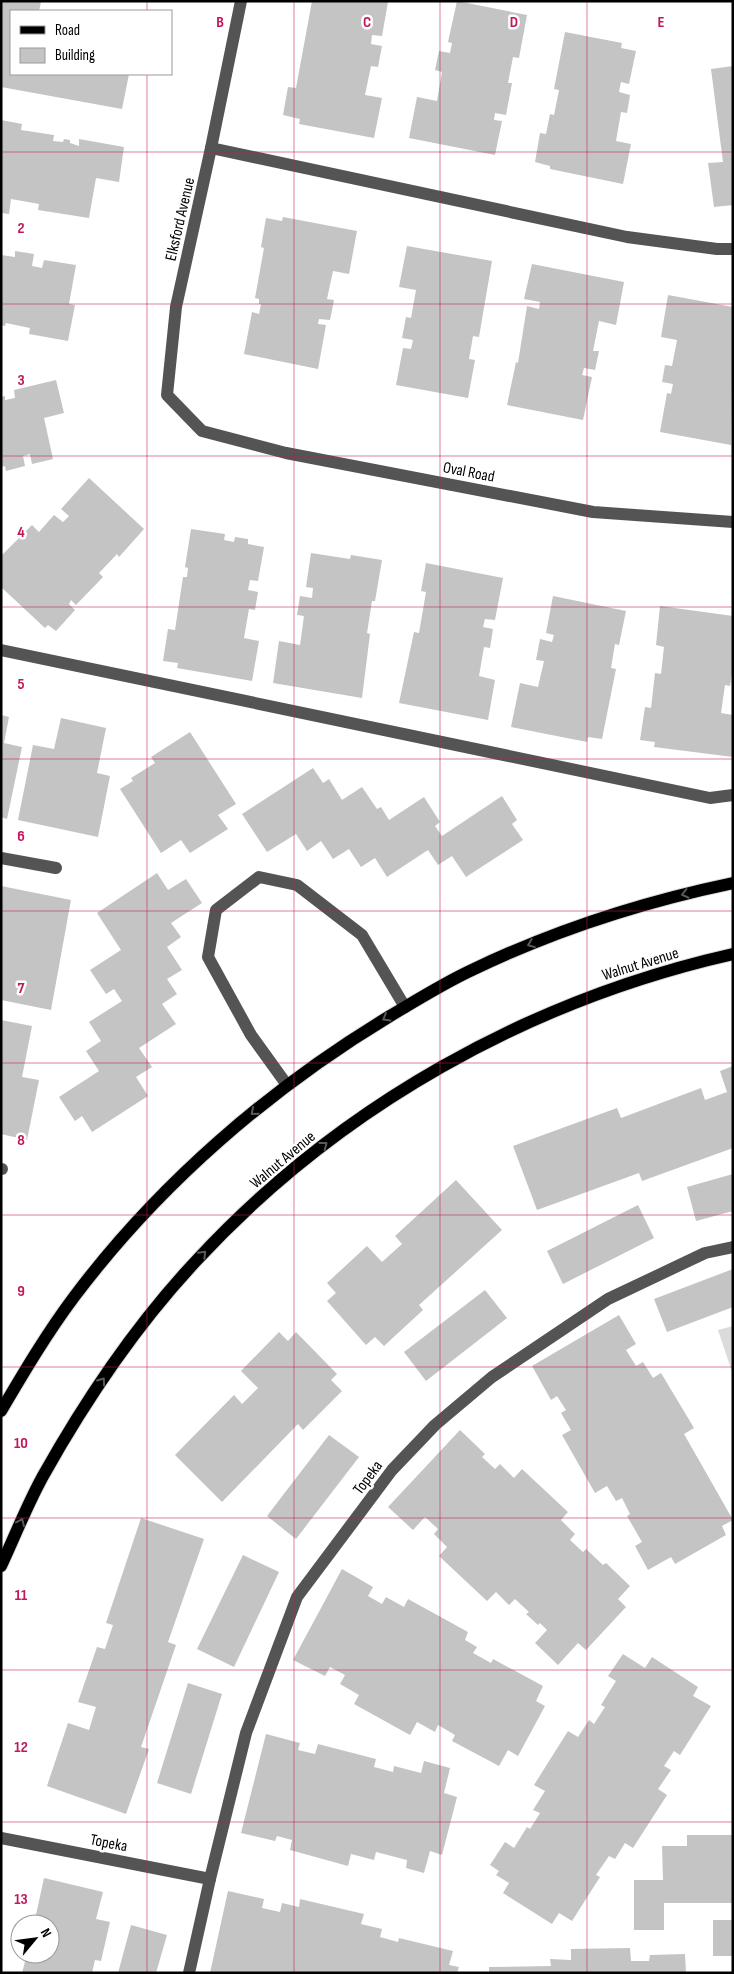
<svg xmlns="http://www.w3.org/2000/svg" width="734" height="1974" font-family="'Sofia Sans Condensed',sans-serif">
	<style>
		.green { fill: #dbdbdb }
		.building { fill: #c4c4c4 }
		.lines { fill: none; stroke-linecap: round; stroke-linejoin: round }
		.major-casing { stroke: #dbdbdb; stroke-width: 14 }
		.minor { stroke: #545454; stroke-width: 12 }
		.major { stroke: #000; stroke-width: 12 }
		.oneway { stroke: #595959 }
		.grid { fill: none; stroke: #c2185b; stroke-width: 1; stroke-opacity: 0.55 }
		.labels { text-anchor: middle; stroke-width: 5; stroke-linejoin: round; paint-order: stroke }
		.street-label { font-size: 16px; fill: #000; stroke: #fff }
		.grid-label { font-size: 16px; text-anchor: middle; font-weight: bold; fill: #c2185b; stroke: #fff; stroke-width: 5; stroke-linejoin: round; paint-order: stroke }
	</style>
	<rect width="100%" height="100%" fill="#fff"/>
	<!-- green -->
	<polygon class="green" points="733,1326 733,1375 718,1330"/>
	<!-- building -->
	<g class="building">
		<polygon points="1,1 41,2 39,11 11,11 11,74 129,74 122,109 1,87"/>
		<polygon points="312,1 388,2 382,36 372,35 371,44 382,46 378,67 371,66 365,95 382,98 374,138 299,124 300,119 283,115 288,87 296,88"/>
		<polygon points="457,1 527,15 519,58 513,57 508,83 512,83 506,115 495,113 494,120 502,121 495,155 409,138 417,97 437,101 442,72 435,70 439,51 450,53 452,43 448,42"/>
		<polygon points="565,32 622,43 621,48 636,51 629,84 621,82 619,92 630,95 627,113 621,112 616,141 631,144 623,184 550,169 550,166 535,162 540,133 546,134 550,114 554,115 559,90 554,89"/>
		<polygon points="733,66 733,205 714,207 708,163 723,162 711,69"/>
		<polygon points="1,120 22,124 21,130 54,135 53,141 63,142 64,139 70,140 70,143 79,146 79,139 124,147 119,182 96,178 89,218 38,210 39,204 11,199 9,214 1,213"/>
		<polygon points="283,217 357,231 349,274 333,271 327,299 334,300 330,320 319,319 318,324 326,325 318,369 244,354 252,312 259,314 261,304 259,304 259,299 255,298 264,248 261,247 266,218 282,221"/>
		<polygon points="407,246 492,261 479,337 473,336 469,359 475,360 468,398 396,385 403,348 411,349 413,340 402,338 406,317 411,318 416,290 399,287"/>
		<polygon points="15,251 34,254 32,266 42,268 44,260 76,265 69,304 75,305 68,341 29,334 30,328 6,323 5,326 1,325 1,255 15,257"/>
		<polygon points="532,264 624,282 616,325 599,321 593,351 599,351 595,370 584,368 582,375 592,377 583,420 507,405 516,362 518,363 527,306 539,309 540,302 524,299"/>
		<polygon points="668,295 733,307 731,445 660,432 667,393 671,394 673,384 662,382 665,365 672,366 677,340 661,337"/>
		<polygon points="56,380 64,413 44,418 53,459 32,464 30,454 23,456 25,466 6,471 5,466 1,467 1,397 5,396 5,400 15,398 14,390"/>
		<polygon points="89,478 144,529 119,557 117,554 99,573 103,577 76,605 71,600 69,604 75,610 56,631 48,625 45,628 1,587 1,556 32,525 39,532 54,515 63,522 69,516 61,509"/>
		<polygon points="191,529 225,534 224,540 234,542 235,537 248,539 248,544 264,547 258,581 250,580 248,590 258,592 255,610 249,609 244,638 259,641 252,681 177,668 178,663 163,661 168,629 175,630 183,577 187,577 188,568 185,567"/>
		<polygon points="311,553 350,559 351,555 382,560 375,601 372,601 367,633 370,634 362,698 273,683 279,641 300,645 304,616 297,615 300,596 312,598 313,588 306,587"/>
		<polygon points="426,563 503,578 495,620 485,619 483,627 493,629 490,648 484,647 479,676 495,680 488,720 399,703 414,632 419,633 426,592 421,591"/>
		<polygon points="553,596 626,611 619,645 615,644 611,668 616,669 602,739 588,737 587,742 511,727 520,683 538,687 544,661 536,660 540,639 552,642 554,635 546,633"/>
		<polygon points="660,606 733,616 733,668 730,686 725,685 721,713 733,715 733,757 654,747 655,742 640,740 645,707 651,708 655,673 661,674 664,647 656,645"/>
		<polygon points="1,715 9,717 4,743 22,747 7,819 1,817"/>
		<polygon points="61,718 106,728 97,773 110,776 98,837 18,820 33,745 54,749"/>
		<polygon points="190,732 236,804 218,815 228,829 190,853 181,840 161,853 120,789 133,781 131,778 155,763 151,757"/>
		<polygon points="313,768 323,783 329,779 342,800 362,787 377,809 381,807 389,820 424,797 440,822 435,826 442,836 502,796 517,820 512,824 523,840 466,877 452,856 438,865 428,850 387,877 375,858 361,867 349,849 333,859 321,841 307,851 296,834 267,852 242,814"/>
		<polygon points="157,873 168,890 186,879 202,903 171,923 181,937 167,947 182,970 167,979 177,994 162,1004 176,1024 139,1048 152,1067 136,1077 148,1096 92,1132 82,1116 75,1121 59,1097 99,1071 86,1051 101,1041 89,1022 122,1001 114,989 106,994 90,970 121,950 97,913"/>
		<polygon points="1,886 71,900 51,1010 1,1000"/>
		<polygon points="1,1020 32,1026 22,1077 39,1080 27,1140 1,1134"/>
		<polygon points="733,1066 733,1148 642,1181 639,1173 537,1210 513,1146 617,1108 621,1118 701,1088 705,1100 727,1092 720,1071"/>
		<polygon points="733,1174 733,1211 696,1221 687,1187"/>
		<polygon points="456,1180 502,1230 419,1305 423,1310 384,1346 375,1337 366,1345 327,1301 336,1293 327,1283 367,1246 382,1262 402,1244 395,1236"/>
		<polygon points="638,1205 654,1238 563,1284 547,1251"/>
		<polygon points="733,1269 733,1307 667,1332 654,1299"/>
		<polygon points="485,1290 507,1318 426,1381 404,1352"/>
		<polygon points="619,1315 636,1344 626,1350 636,1366 643,1362 653,1378 661,1373 694,1428 684,1434 733,1520 722,1526 726,1535 675,1564 671,1557 648,1570 635,1546 642,1542 627,1516 630,1514 622,1498 616,1501 607,1486 595,1493 562,1435 571,1430 561,1413 566,1410 557,1396 551,1400 532,1366"/>
		<polygon points="279,1332 288,1341 296,1332 337,1374 331,1380 342,1391 303,1430 298,1424 222,1502 175,1455 234,1395 242,1404 258,1388 241,1371"/>
		<polygon points="460,1430 485,1454 482,1457 495,1469 500,1464 514,1478 522,1469 568,1512 561,1520 575,1534 570,1540 583,1552 586,1549 603,1565 606,1563 630,1586 618,1599 626,1607 586,1650 578,1643 558,1665 535,1643 547,1630 540,1623 538,1625 526,1614 529,1612 515,1599 509,1605 496,1592 487,1601 439,1556 447,1547 434,1534 438,1529 425,1517 413,1530 388,1507"/>
		<polygon points="329,1435 359,1457 296,1539 267,1516"/>
		<polygon points="141,1518 204,1539 168,1642 176,1645 141,1747 149,1749 126,1814 47,1786 68,1723 89,1730 96,1707 78,1702 97,1647 105,1649 113,1625 106,1623"/>
		<polygon points="243,1555 279,1572 234,1667 197,1649"/>
		<polygon points="342,1569 373,1587 368,1596 382,1604 386,1597 404,1607 408,1599 468,1632 465,1640 477,1647 473,1653 491,1663 493,1659 543,1686 536,1701 545,1706 518,1756 508,1750 499,1766 452,1741 455,1735 438,1725 435,1732 417,1722 410,1735 354,1704 359,1695 340,1684 345,1675 330,1667 325,1676 293,1660"/>
		<polygon points="623,1654 645,1668 652,1657 698,1687 693,1696 711,1706 680,1755 674,1751 664,1766 671,1770 658,1789 667,1795 633,1848 625,1843 615,1859 609,1856 596,1875 600,1877 572,1921 559,1913 552,1924 503,1893 509,1883 496,1875 499,1871 490,1865 505,1842 514,1848 527,1827 530,1829 540,1813 533,1810 545,1791 534,1785 568,1731 578,1737 589,1720 594,1724 605,1707 601,1705 616,1681 608,1676"/>
		<polygon points="188,1683 222,1694 191,1794 157,1783"/>
		<polygon points="266,1734 300,1743 298,1750 315,1754 318,1744 376,1759 374,1767 393,1772 394,1766 421,1773 424,1761 450,1768 444,1793 457,1797 442,1855 430,1851 424,1873 406,1868 407,1860 376,1852 374,1860 351,1854 348,1866 290,1850 292,1840 277,1836 275,1841 241,1833"/>
		<polygon points="687,1835 733,1835 733,1903 664,1903 664,1930 634,1930 634,1880 663,1880 662,1846 687,1846"/>
		<polygon points="44,1878 103,1892 96,1919 110,1922 101,1961 95,1960 92,1973 22,1973 27,1954 50,1954 50,1924 34,1924"/>
		<polygon points="228,1891 264,1899 262,1908 280,1912 282,1903 299,1907 300,1899 364,1914 361,1924 382,1929 380,1937 398,1942 399,1938 453,1951 449,1965 459,1967 457,1973 210,1973"/>
		<rect x="713" y="1920" width="20" height="36"/>
		<polygon points="131,1925 167,1935 156,1973 118,1973"/>
		<polygon points="630,1948 631,1961 649,1961 650,1955 685,1954 686,1973 489,1973 489,1967 551,1966 550,1959 571,1960 571,1949"/>
	</g>
	<g class="lines">
		<!-- major casing -->
		<g class="major-casing">
			<g id="major">
				<path d="M1 1411C24 1372 47 1333 74 1297 159 1184 269 1089 390 1016 417 1000 444 983 472 970 555 930 642 902 733 883"/>
				<path d="M1 1566C15 1536 27 1505 43 1476 85 1401 137 1324 196 1261 338 1107 529 1000 733 954"/>
			</g>
		</g>
		<!-- minor -->
		<g class="minor">
			<polyline points="241,1 211,148 176,307 167,395 202,431 286,453 593,512 733,522"/>
			<polyline points="211,148 627,237 717,249 733,249"/>
			<polyline points="1,650 710,798 733,795"/>
			<polyline points="1,858 56,868"/>
			<polyline points="287,1085 251,1035 208,957 216,910 259,877 297,885 362,935 405,1007"/>
			<polyline points="1,1169 2,1169"/>
			<polyline points="1,1838 210,1879"/>
			<polyline points="189,1973 210,1879 246,1733 297,1597 392,1470 435,1425 492,1377 608,1299 705,1253 733,1247"/>
		</g>
		<!-- major -->
		<use href="#major" class="major"/>
	</g>
	<!-- one-way arrows -->
	<defs><path id="oneway-chevron" d="M-2-3.5L2.5 0L-2 3.5" fill="none" stroke-width="1.6" stroke-linecap="round" stroke-linejoin="round" transform="scale(1.25)"/></defs>
	<g class="oneway">
		<use href="#oneway-chevron" transform="translate(685 894) rotate(166)"/>
		<use href="#oneway-chevron" transform="translate(531 944) rotate(158)"/>
		<use href="#oneway-chevron" transform="translate(386 1018) rotate(149)"/>
		<use href="#oneway-chevron" transform="translate(254 1112) rotate(140)"/>
		<use href="#oneway-chevron" transform="translate(324 1145) rotate(-37)"/>
		<use href="#oneway-chevron" transform="translate(203 1254) rotate(-45)"/>
		<use href="#oneway-chevron" transform="translate(102 1381) rotate(-54)"/>
		<use href="#oneway-chevron" transform="translate(21 1522) rotate(-65)"/>
	</g>
	<!-- grid -->
	<path class="grid" d="M147 1V11M294 1V1973M440 1V1973M587 1V1973M147 74V1973M1 152H733M1 304H733M1 456H733M1 607H733M1 759H733M1 911H733M1 1063H733M1 1215H733M1 1367H733M1 1518H733M1 1670H733M1 1822H733"/>
	<g class="labels">
		<!-- street labels -->
		<g class="street-label">
			<text transform="translate(179 219) rotate(-77)" y="6">Elksford Avenue</text>
			<text transform="translate(469 471) rotate(11)" y="6">Oval Road</text>
			<text transform="translate(640 963) rotate(-17)" y="6">Walnut Avenue</text>
			<text transform="translate(282 1159) rotate(-40)" y="6">Walnut Avenue</text>
			<text transform="translate(367 1477) rotate(-53)" y="6">Topeka</text>
			<text transform="translate(109 1842) rotate(11)" y="6">Topeka</text>
		</g>
	</g>
	<g class="grid-label">
		<text x="220" y="27">B</text>
		<text x="367" y="27">C</text>
		<text x="514" y="27">D</text>
		<text x="661" y="27">E</text>
		<text x="21" y="233">2</text>
		<text x="21" y="385">3</text>
		<text x="21" y="537">4</text>
		<text x="21" y="689">5</text>
		<text x="21" y="841">6</text>
		<text x="21" y="993">7</text>
		<text x="21" y="1145">8</text>
		<text x="21" y="1296">9</text>
		<text x="21" y="1448">10</text>
		<text x="21" y="1600">11</text>
		<text x="21" y="1752">12</text>
		<text x="21" y="1904">13</text>
	</g>
	<!-- border -->
	<rect width="734" height="1974" fill="none" stroke="#000000" stroke-width="5"/>
	<!-- legend -->
	<rect x="10" y="10" width="162" height="65" fill="#ffffff" stroke="#999999"/>
	<rect x="20" y="26" width="25" height="8" fill="#000000" stroke="#999999"/>
	<text x="55" y="35" font-size="15" fill="#000000">Road</text>
	<rect x="20" y="48" width="25" height="15" fill="#c4c4c4" stroke="#999999"/>
	<text x="55" y="60" font-size="15" fill="#000000">Building</text>
	<!-- north arrow -->
	<g transform="translate(35 1939) rotate(61)"><circle r="24" fill="#ffffff" stroke="#999999"/>
	<path d="M0-4L9 19L0 12L-9 19Z" fill="#000000"/>
	<text y="-8" font-size="14" font-weight="bold" text-anchor="middle" fill="#000000">N</text>
	</g>
</svg>
